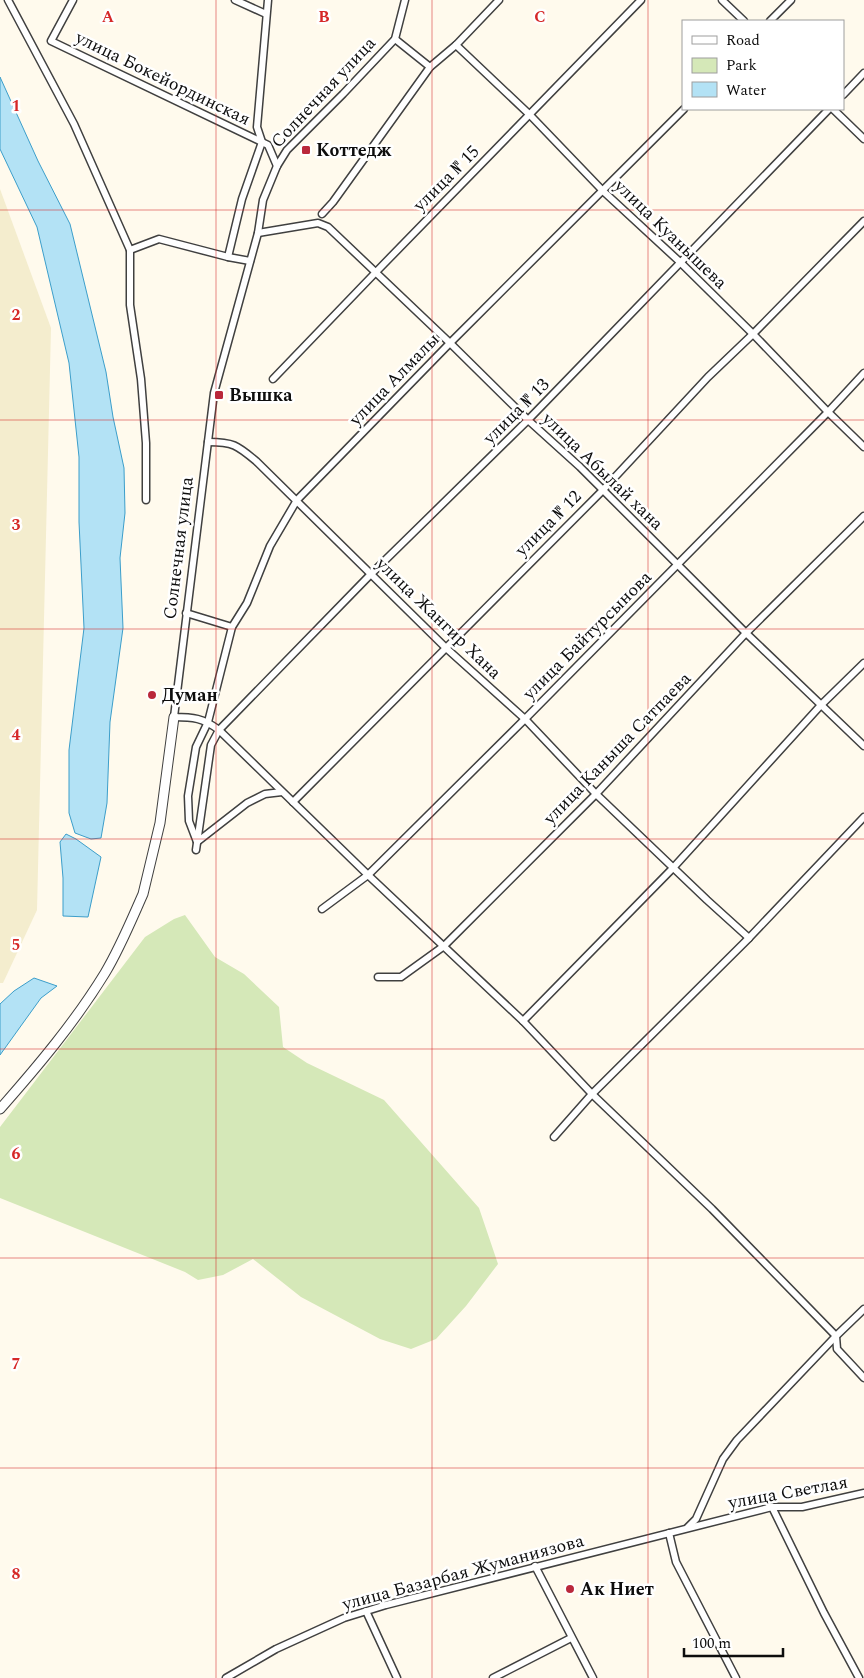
<svg xmlns="http://www.w3.org/2000/svg" width="864" height="1678" font-family="Spectral,serif">
	<style>
		.farmland { fill: #f4edce }
		.green { fill: #d5e8b8 }
		.water { fill: #b3e2f5; stroke: #3c9eca }
		.lines { fill: none; stroke-linecap: round; stroke-linejoin: round }
		.minor-casing { stroke: #404040; stroke-width: 9 }
		.tertiary-casing { stroke: #404040; stroke-width: 11 }
		.minor { stroke: #fff; stroke-width: 6 }
		.tertiary { stroke: #fff; stroke-width: 9 }
		.grid { fill: none; stroke: #d62828; stroke-width: 1; stroke-opacity: 0.55 }
		.poi-dot { fill: #ba283b; stroke: #fff; stroke-width: 2 }
		.labels { text-anchor: middle; stroke-width: 5; stroke-linejoin: round; paint-order: stroke }
		.street-label { font-size: 18px; fill: #0d0d0d; stroke: #fff }
		.poi-label { font-size: 18px; font-weight: bold; fill: #0d0d0d; stroke: #fff; text-anchor: start }
		.grid-label { font-size: 16px; text-anchor: middle; font-weight: bold; fill: #d62828; stroke: #fff; stroke-width: 5; stroke-linejoin: round; paint-order: stroke }
	</style>
	<rect width="100%" height="100%" fill="#fffaed"/>
	<!-- farmland -->
	<polygon class="farmland" points="0,189 51,328 37,910 3,983 0,983"/>
	<!-- green -->
	<polygon class="green" points="185,915 215,957 244,974 279,1007 283,1047 307,1063 384,1100 479,1208 498,1264 466,1306 436,1339 411,1349 380,1339 301,1297 253,1259 223,1275 198,1280 185,1272 0,1198 0,1127 145,937 174,919"/>
	<!-- water -->
	<g class="water">
		<polygon points="0,77 38,161 70,224 106,372 113,417 124,468 125,513 120,558 123,628 110,722 107,803 101,838 91,839 75,833 69,813 69,750 84,628 79,522 79,457 69,363 37,227 0,149"/>
		<polygon points="66,834 76,839 101,857 88,917 63,916 63,878 60,842"/>
		<polygon points="34,978 57,986 41,998 0,1055 0,1004 14,991"/>
	</g>
	<g class="lines">
		<!-- minor casing -->
		<g class="minor-casing">
			<g id="minor">
				<polyline points="8,0 74,124 130,250 159,239 228,257 242,199 262,142 257,127 268,0"/>
				<polyline points="73,0 51,41 268,145 277,166"/>
				<polyline points="235,0 266,14"/>
				<path d="M405 0 395 39 343 94 287 150 277 166 263 200 258 233 214 393 174 717C193 717 203 718 219 730L368 875 523 1021 592 1094 712 1209 836 1336 837 1349 864 1378"/>
				<polyline points="722,0 744,21"/>
				<polyline points="770,21 791,0"/>
				<polyline points="395,39 430,67"/>
				<polyline points="456,45 530,115 603,191 681,263 753,334 828,412 864,447"/>
				<polyline points="843,95 864,73"/>
				<polyline points="833,109 864,139"/>
				<polyline points="322,214 333,202 430,67 456,45 499,0"/>
				<polyline points="258,233 318,223 328,227 450,343 528,420 580,467 746,633 864,746"/>
				<polyline points="130,250 130,305 141,379 146,443 146,500"/>
				<polyline points="228,257 250,261"/>
				<polyline points="273,379 376,272 641,0"/>
				<path d="M208 442C233 442 237 445 256 461L446 648 525 719 596 794 707 900 749 938"/>
				<polyline points="186,613 232,627"/>
				<polyline points="282,792 265,794 247,803 197,842 189,821 188,796 196,747 208,722 232,627 247,603 270,546 297,500 450,343 684,109"/>
				<polyline points="293,802 602,491 708,377 753,334 864,221"/>
				<polyline points="196,850 211,745 219,730 371,574 528,420 829,109"/>
				<polyline points="322,909 368,875 525,719 828,412 864,373"/>
				<polyline points="378,977 401,977 444,946 596,794 746,633 864,516"/>
				<polyline points="523,1021 673,868 821,705 864,663"/>
				<polyline points="554,1137 592,1094 749,938 864,817"/>
				<polyline points="772,1507 824,1613 859,1678"/>
				<polyline points="688,1527 696,1519 723,1459 737,1440 836,1336 864,1309"/>
				<polyline points="669,1533 676,1562 736,1678"/>
				<polyline points="535,1566 593,1678"/>
				<polyline points="366,1611 397,1678"/>
				<polyline points="226,1678 276,1649 344,1618 386,1605 772,1507 802,1507 864,1493"/>
				<polyline points="493,1678 571,1638"/>
			</g>
		</g>
		<!-- tertiary casing -->
		<g class="tertiary-casing">
			<path id="tertiary" d="M0 1109C38 1066 75 1022 105 973 120 948 131 921 143 894L160 823 174 717"/>
		</g>
		<!-- minor -->
		<use href="#minor" class="minor"/>
		<!-- tertiary -->
		<use href="#tertiary" class="tertiary"/>
	</g>
	<!-- grid -->
	<path class="grid" d="M216 0V1678M432 0V1678M648 0V1678M0 210H864M0 420H864M0 629H864M0 839H864M0 1049H864M0 1258H864M0 1468H864"/>
	<!-- markers -->
	<g class="poi-dot">
		<rect x="301" y="145" width="10" height="10" rx="2.5"/>
		<rect x="214" y="390" width="10" height="10" rx="2.5"/>
		<circle cx="152" cy="695" r="5"/>
		<circle cx="570" cy="1589" r="5"/>
	</g>
	<g class="labels">
		<!-- street labels -->
		<g class="street-label">
			<text transform="translate(163 78) rotate(26)" y="6">улица Бокейординская</text>
			<text transform="translate(323 92) rotate(-47)" y="6">Солнечная улица</text>
			<text transform="translate(446 178) rotate(-45)" y="6">улица № 15</text>
			<text transform="translate(671 234) rotate(44)" y="6">улица Куанышева</text>
			<text transform="translate(394 379) rotate(-46)" y="6">улица Алмалы</text>
			<text transform="translate(516 411) rotate(-45)" y="6">улица № 13</text>
			<text transform="translate(603 471) rotate(44)" y="6">улица Абылай хана</text>
			<text transform="translate(548 523) rotate(-45)" y="6">улица № 12</text>
			<text transform="translate(178 548) rotate(-83)" y="6">Солнечная улица</text>
			<text transform="translate(439 618) rotate(44)" y="6">улица Жангир Хана</text>
			<text transform="translate(587 635) rotate(-45)" y="6">улица Байтурсынова</text>
			<text transform="translate(617 748) rotate(-46)" y="6">улица Каныша Сатпаева</text>
			<text transform="translate(788 1492) rotate(-10)" y="6">улица Светлая</text>
			<text transform="translate(463 1572) rotate(-15)" y="6">улица Базарбая Жуманиязова</text>
		</g>
		<!-- poi labels -->
		<g class="poi-label">
			<text x="316" y="156">Коттедж</text>
			<text x="229" y="401">Вышка</text>
			<text x="162" y="701">Думан</text>
			<text x="580" y="1595">Ак Ниет</text>
		</g>
	</g>
	<g class="grid-label">
		<text x="108" y="22">A</text>
		<text x="324" y="22">B</text>
		<text x="540" y="22">C</text>
		<text x="16" y="111">1</text>
		<text x="16" y="320">2</text>
		<text x="16" y="530">3</text>
		<text x="16" y="740">4</text>
		<text x="16" y="950">5</text>
		<text x="16" y="1159">6</text>
		<text x="16" y="1369">7</text>
		<text x="16" y="1579">8</text>
	</g>
	<!-- legend -->
	<rect x="682" y="20" width="162" height="90" fill="#ffffff" stroke="#9e9e9e"/>
	<rect x="692" y="36" width="25" height="8" fill="#ffffff" stroke="#9e9e9e"/>
	<text x="726" y="45" font-size="15" fill="#0d0d0d">Road</text>
	<rect x="692" y="58" width="25" height="15" fill="#d5e8b8" stroke="#9e9e9e"/>
	<text x="726" y="70" font-size="15" fill="#0d0d0d">Park</text>
	<rect x="692" y="82" width="25" height="15" fill="#b3e2f5" stroke="#9e9e9e"/>
	<text x="726" y="95" font-size="15" fill="#0d0d0d">Water</text>
	<!-- scale -->
	<path d="M684 1648v8h99v-8" fill="none" stroke="#0d0d0d" stroke-width="2.5"/>
	<text x="692" y="1648" font-size="15" fill="#0d0d0d" stroke="#ffffff" stroke-width="4" paint-order="stroke">100 m</text>
</svg>
